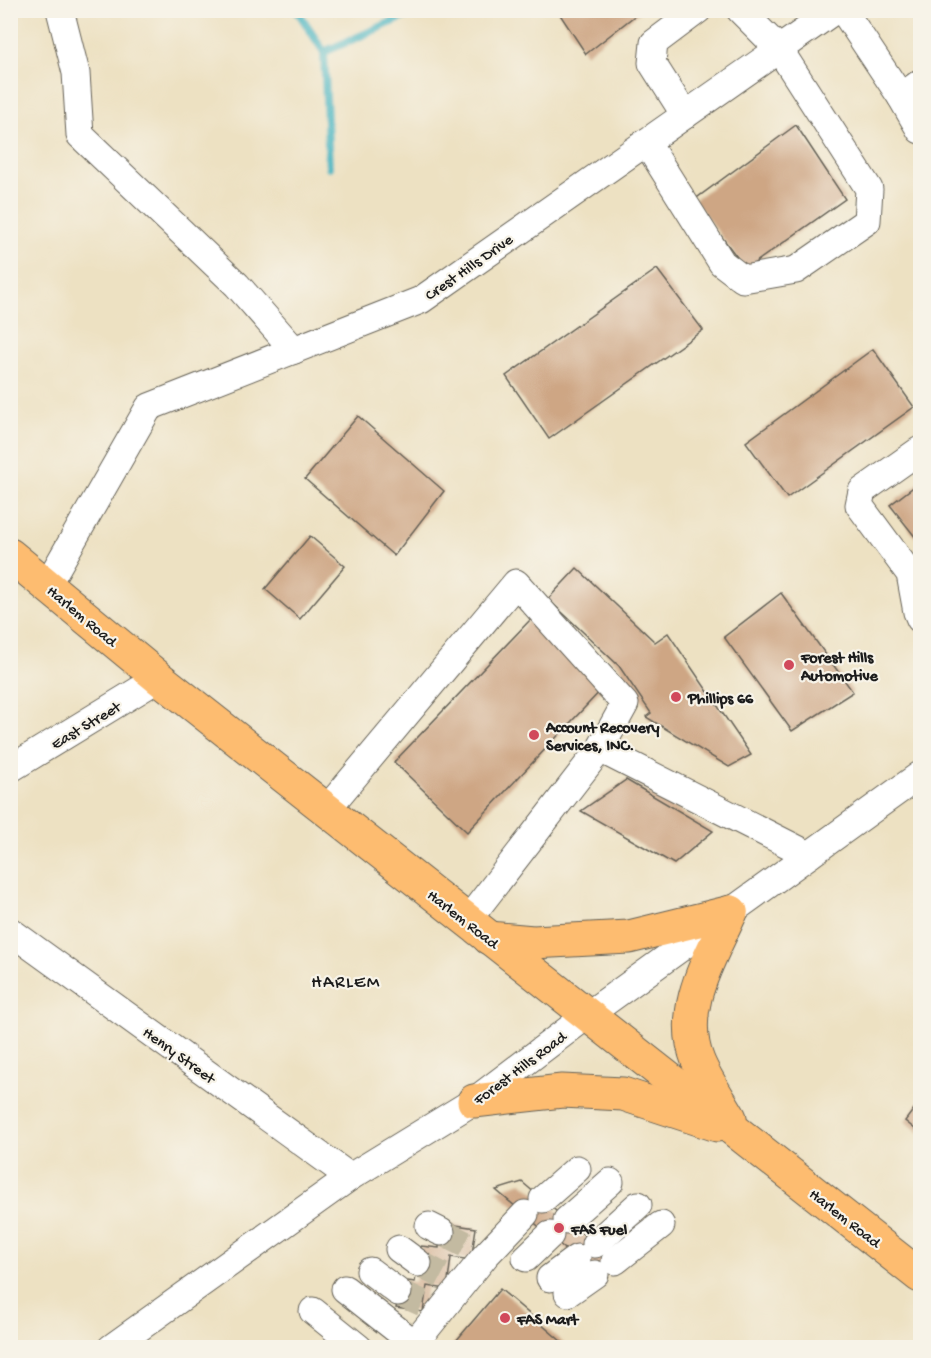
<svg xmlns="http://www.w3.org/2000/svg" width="931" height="1358" font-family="'Gochi Hand',sans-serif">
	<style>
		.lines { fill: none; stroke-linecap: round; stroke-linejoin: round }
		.stream { stroke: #44b3c0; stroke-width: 8 }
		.building { fill: #cea684 }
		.minor-tunnel { stroke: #c3baa1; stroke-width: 27; stroke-dasharray: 27 14; stroke-linecap: butt }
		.minor-casing { stroke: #656156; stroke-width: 29 }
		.major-casing { stroke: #656156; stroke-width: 35 }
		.minor { stroke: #fff; stroke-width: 27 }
		.major { stroke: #fdbc70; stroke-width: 33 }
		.poi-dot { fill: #d1495b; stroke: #f7f3e8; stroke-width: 2 }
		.labels { text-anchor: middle; stroke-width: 4.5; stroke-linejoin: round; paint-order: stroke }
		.street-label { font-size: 16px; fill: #1c1c1c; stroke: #f7f3e8 }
		.poi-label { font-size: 16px; font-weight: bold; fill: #1c1c1c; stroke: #f7f3e8; text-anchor: start }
		.neighbourhood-label { font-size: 18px; letter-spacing: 1.5px; fill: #1c1c1c; stroke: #f7f3e8 }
	</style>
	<rect width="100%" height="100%" fill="#f7f3e8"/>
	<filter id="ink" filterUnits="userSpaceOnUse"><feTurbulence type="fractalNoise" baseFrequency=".0167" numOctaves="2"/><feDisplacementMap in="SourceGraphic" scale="12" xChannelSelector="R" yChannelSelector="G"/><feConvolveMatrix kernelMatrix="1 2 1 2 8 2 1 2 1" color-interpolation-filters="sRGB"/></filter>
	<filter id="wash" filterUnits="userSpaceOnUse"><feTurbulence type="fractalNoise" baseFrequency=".008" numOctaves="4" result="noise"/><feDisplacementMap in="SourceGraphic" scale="24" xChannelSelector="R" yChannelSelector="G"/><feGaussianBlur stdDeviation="1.35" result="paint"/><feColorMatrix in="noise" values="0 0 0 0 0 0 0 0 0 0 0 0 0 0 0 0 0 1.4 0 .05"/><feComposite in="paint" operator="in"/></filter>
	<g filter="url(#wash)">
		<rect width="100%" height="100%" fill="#ede1c2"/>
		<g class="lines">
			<!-- stream -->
			<g class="stream">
				<polyline points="297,10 324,52 329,167"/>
				<polyline points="324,52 419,10"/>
			</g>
		</g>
		<g id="blocks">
			<!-- building -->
			<g class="building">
				<polygon points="557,10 642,10 586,54"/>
				<polygon points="796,125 845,199 746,269 694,200"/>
				<polygon points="657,269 703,330 549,439 506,376"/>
				<polygon points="873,349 914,407 787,498 746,442"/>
				<polygon points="358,416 444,491 394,556 305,479"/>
				<polygon points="920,482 920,543 890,505"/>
				<polygon points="310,536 345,566 300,619 265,589"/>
				<polygon points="577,568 655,642 668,633 751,755 729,767 646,717 651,713 619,666 548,599"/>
				<polygon points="781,593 853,692 792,731 724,637"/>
				<polygon points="531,619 604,687 467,832 394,762"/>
				<polygon points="626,780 713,831 674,864 581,811"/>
				<polygon points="920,1101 920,1133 905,1121"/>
				<polygon points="522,1182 624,1269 598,1277 496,1190"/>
				<polygon points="442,1223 476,1228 471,1260 451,1257 447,1289 427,1286 423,1312 396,1308 400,1280 415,1282 421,1246 439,1248"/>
				<polygon points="500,1289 569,1348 450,1348"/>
			</g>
		</g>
	</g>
	<g filter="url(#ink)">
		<use href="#blocks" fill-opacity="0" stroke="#656156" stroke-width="1.5"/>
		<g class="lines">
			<!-- minor-tunnel -->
			<g class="minor-tunnel">
				<polyline points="441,1232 473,1248"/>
				<polyline points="418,1263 448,1279"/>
				<polyline points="398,1292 425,1304"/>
			</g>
			<!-- minor casing -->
			<g class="minor-casing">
				<g id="minor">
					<polyline points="60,10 76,73 80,135 237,285 294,350"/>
					<polyline points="843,10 901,97 920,83"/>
					<polyline points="901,97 920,130"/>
					<polyline points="685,115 652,63 654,43 698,10"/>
					<polyline points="646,142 722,263 743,279 796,270 867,221 869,189 779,49 740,10"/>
					<polyline points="920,450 862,491 859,505 910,574 917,612 920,619"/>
					<polyline points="47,585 149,407 421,300 835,10"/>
					<polyline points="10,769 159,678"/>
					<polyline points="327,809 516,583 625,704 600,749"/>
					<polyline points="467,921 600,749 809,855"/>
					<polyline points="10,931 350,1177"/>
					<polyline points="543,1199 577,1169"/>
					<polyline points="567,1220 610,1182"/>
					<polyline points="429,1226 441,1232"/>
					<polyline points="595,1244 638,1205"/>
					<polyline points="399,1249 418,1263"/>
					<polyline points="526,1258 550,1235"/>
					<polyline points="615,1261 661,1225"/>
					<polyline points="370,1271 398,1292"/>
					<polyline points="550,1278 577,1258"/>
					<polyline points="345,1289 420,1348"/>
					<polyline points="568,1293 595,1274"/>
					<polyline points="313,1311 359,1348"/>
					<polyline points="414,1344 486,1255 525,1214"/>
					<polyline points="111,1348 350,1177 474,1101 589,1014 920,775"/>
				</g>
			</g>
			<!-- major casing -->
			<g class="major-casing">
				<g id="major">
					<polyline points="10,555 159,678 920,1276"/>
					<polyline points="489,938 533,942 629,937 731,912"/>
					<polyline points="474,1101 562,1091 623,1094 717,1125"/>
					<path d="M730 1118C720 1100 706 1081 698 1061 677 1009 710 959 731 912"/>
				</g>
			</g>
			<!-- minor -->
			<use href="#minor" class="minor"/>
			<!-- major -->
			<use href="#major" class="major"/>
		</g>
	</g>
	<!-- markers -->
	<g class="poi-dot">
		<circle cx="789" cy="665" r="6"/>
		<circle cx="676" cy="697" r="6"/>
		<circle cx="534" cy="735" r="6"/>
		<circle cx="559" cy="1228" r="6"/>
		<circle cx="505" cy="1318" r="6"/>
	</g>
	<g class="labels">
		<!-- street labels -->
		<g class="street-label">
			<text transform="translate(468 266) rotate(-35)" y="6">Crest Hills Drive</text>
			<text transform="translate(83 615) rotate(40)" y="6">Harlem Road</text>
			<text transform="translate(85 724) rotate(-31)" y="6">East Street</text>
			<text transform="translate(464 918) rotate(38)" y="6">Harlem Road</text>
			<text transform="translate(180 1054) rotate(36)" y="6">Henry Street</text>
			<text transform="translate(519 1067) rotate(-37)" y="6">Forest Hills Road</text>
			<text transform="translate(846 1217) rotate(38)" y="6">Harlem Road</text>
		</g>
		<!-- poi labels -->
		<g class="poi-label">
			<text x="801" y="662">Forest Hills<tspan x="801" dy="18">Automotive</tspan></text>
			<text x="688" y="703">Phillips 66</text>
			<text x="546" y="732">Account Recovery<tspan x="546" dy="18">Services, INC.</tspan></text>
			<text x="571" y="1234">FAS Fuel</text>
			<text x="517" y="1324">FAS Mart</text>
		</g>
		<!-- neighbourhood labels -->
		<g class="neighbourhood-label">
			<text x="346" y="987">HARLEM</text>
		</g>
	</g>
	<!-- margin -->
	<rect width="931" height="1358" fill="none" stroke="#f7f3e8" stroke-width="36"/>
</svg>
